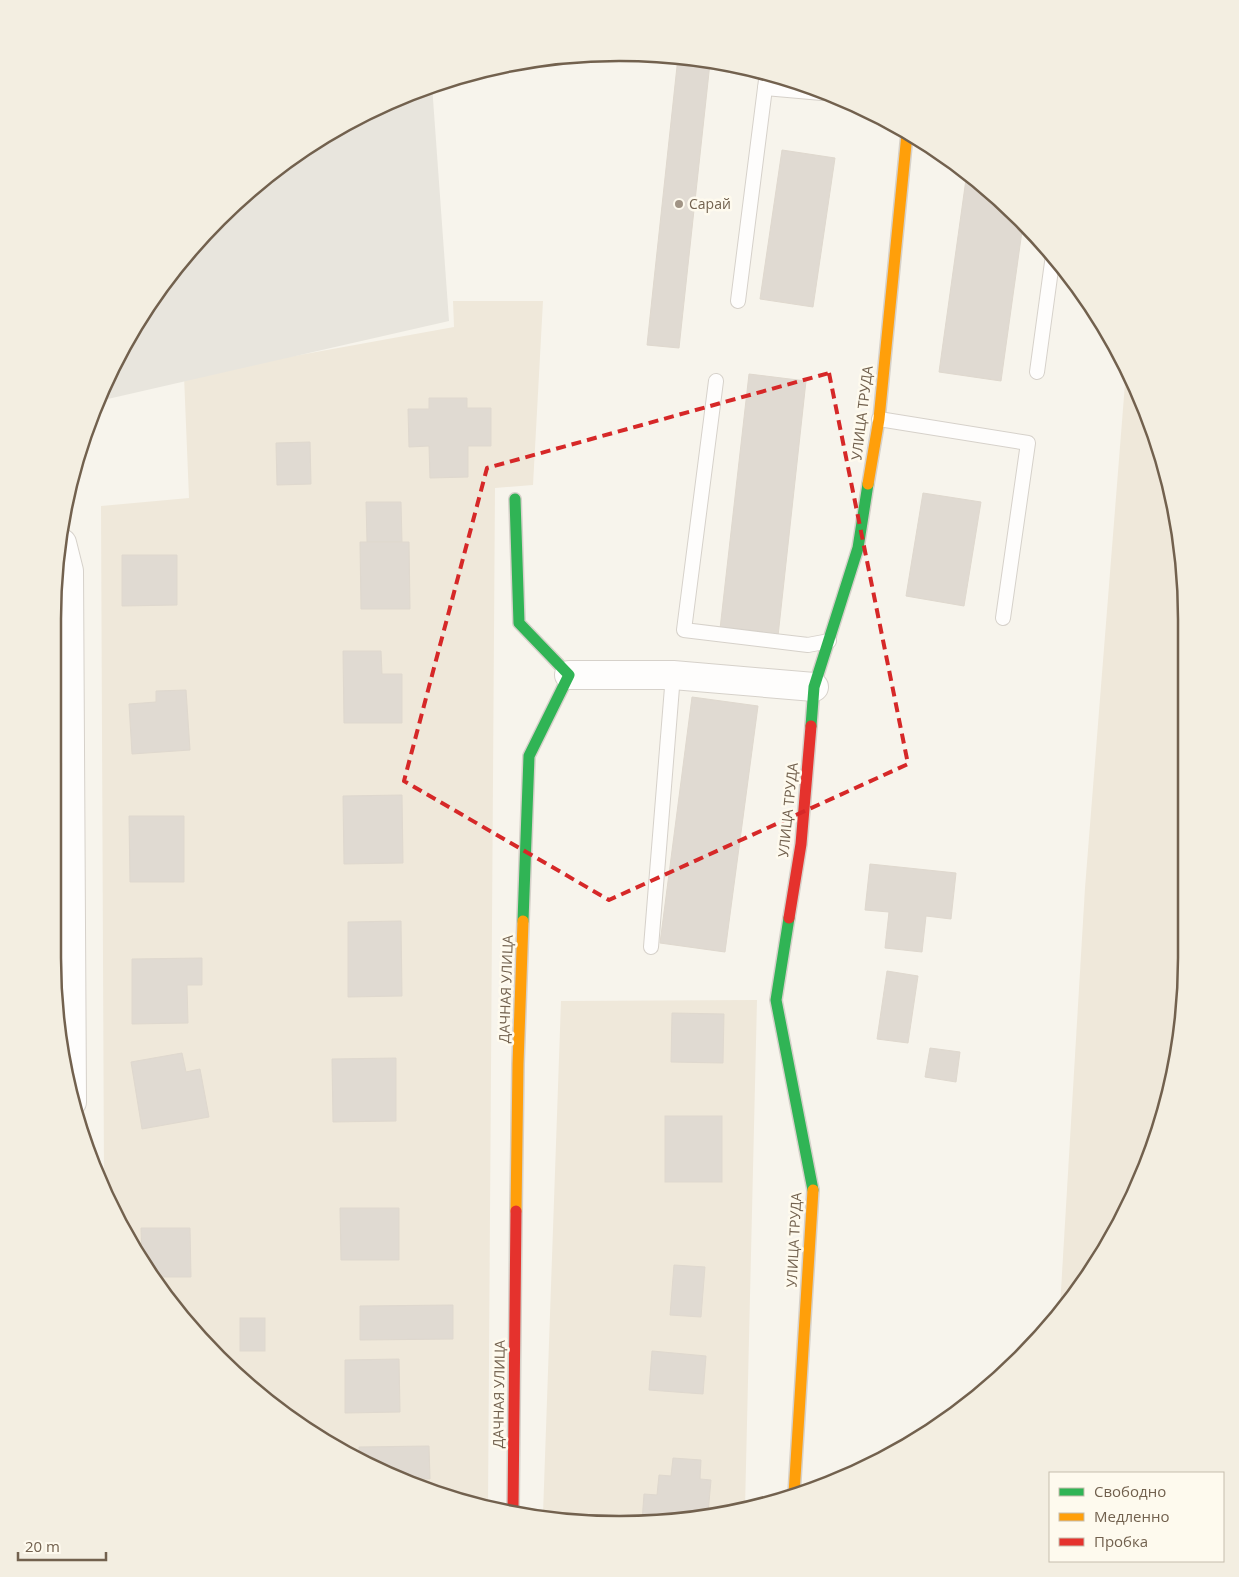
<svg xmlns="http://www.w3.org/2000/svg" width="1239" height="1577" font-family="'Open Sans',sans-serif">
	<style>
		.residential { fill: #efe8da }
		.industrial { fill: #e8e5dd }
		.building { fill: #e0dad2; stroke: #dfd8ce }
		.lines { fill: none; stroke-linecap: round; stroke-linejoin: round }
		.lane-casing { stroke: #d6d1ca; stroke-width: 16 }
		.street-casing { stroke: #d6d1ca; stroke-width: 30 }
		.fast-casing { stroke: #d6d1ca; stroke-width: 14 }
		.slow-casing { stroke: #d6d1ca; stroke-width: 14 }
		.jam-casing { stroke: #d6d1ca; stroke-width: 14 }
		.lane { stroke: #fefdfc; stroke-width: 14 }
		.street { stroke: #fefdfc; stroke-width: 28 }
		.fast { stroke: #30b455; stroke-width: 11 }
		.slow { stroke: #ff9f0a; stroke-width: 11 }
		.jam { stroke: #e5322d; stroke-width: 11 }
		.marked { fill: none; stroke: #d62828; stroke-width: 4; stroke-dasharray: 10 6; stroke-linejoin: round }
		.poi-dot { fill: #a19485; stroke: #fefaee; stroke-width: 2 }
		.labels { text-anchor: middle; stroke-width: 5; stroke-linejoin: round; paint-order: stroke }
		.poi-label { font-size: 14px; fill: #72614e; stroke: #fefaee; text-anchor: start }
		.street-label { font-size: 14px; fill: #72614e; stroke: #fefaee }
		.rim { fill: none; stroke: #72614e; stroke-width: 2.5 }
	</style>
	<rect width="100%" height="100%" fill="#f7f4ec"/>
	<!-- residential -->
	<g class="residential">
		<polygon points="453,301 543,301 533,485 495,488 488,1507 473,1505 336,1449 219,1359 129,1241 104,1181 101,506 189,498 184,376 454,327"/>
		<polygon points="1126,371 1156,438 1185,582 1186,958 1176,1068 1143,1175 1091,1273 1060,1307 1085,888"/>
		<polygon points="757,1000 745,1508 620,1524 543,1514 561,1001"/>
	</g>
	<!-- industrial -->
	<polygon class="industrial" points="432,85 449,321 99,401 128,336 170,274 245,193 336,129"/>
	<!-- building -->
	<g class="building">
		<polygon points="678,57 710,63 679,348 647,345"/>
		<polygon points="782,150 835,158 813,307 760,299"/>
		<polygon points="967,172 1023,224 1001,381 939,372"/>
		<polygon points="749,374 806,381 778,636 720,629"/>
		<polygon points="429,398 467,398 467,408 491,408 491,446 468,446 468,477 430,478 429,446 409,447 408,409 429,409"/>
		<polygon points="310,442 311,484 277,485 276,443"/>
		<polygon points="923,493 981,502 964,606 906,596"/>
		<polygon points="366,502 401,502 402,542 367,542"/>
		<polygon points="360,542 409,542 410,609 361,609"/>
		<polygon points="122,555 177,555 177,605 122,606"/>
		<polygon points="343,651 381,651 382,674 402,674 402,723 344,723"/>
		<polygon points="186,690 190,750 132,754 129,704 156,702 156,691"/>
		<polygon points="692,697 758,706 725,952 660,943"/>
		<polygon points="402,795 403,863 344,864 343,796"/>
		<polygon points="129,816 184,816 184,882 130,882"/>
		<polygon points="870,864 956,873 951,919 926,916 922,952 885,948 889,912 865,910"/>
		<polygon points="401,921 402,996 348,997 348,922"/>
		<polygon points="202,958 202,985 187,985 188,1023 132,1024 132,959"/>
		<polygon points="887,971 918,976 908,1043 877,1039"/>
		<polygon points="672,1013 724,1014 723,1063 671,1062"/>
		<polygon points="930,1048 960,1052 956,1082 925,1077"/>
		<polygon points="182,1053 186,1072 200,1069 209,1117 142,1129 131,1062"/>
		<polygon points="396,1058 396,1121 333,1122 332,1059"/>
		<rect x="665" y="1116" width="57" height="66"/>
		<polygon points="340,1208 399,1208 399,1260 341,1260"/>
		<polygon points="141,1228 190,1228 191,1277 156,1277 142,1258"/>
		<polygon points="674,1265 705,1267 701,1317 670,1315"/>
		<polygon points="453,1305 453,1339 360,1340 360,1306"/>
		<rect x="240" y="1318" width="25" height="33"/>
		<polygon points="652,1351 706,1356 703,1394 649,1390"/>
		<polygon points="399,1359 400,1412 345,1413 345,1360"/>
		<polygon points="429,1446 430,1479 410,1479 359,1458 359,1447"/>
		<polygon points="673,1458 701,1460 700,1479 711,1480 708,1513 642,1522 644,1494 657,1495 659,1475 671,1476"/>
	</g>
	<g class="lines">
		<!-- lane casing -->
		<g class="lane-casing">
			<g id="lane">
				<polyline points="767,72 765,88 822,93"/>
				<polyline points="738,301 765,88"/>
				<polyline points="1037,372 1053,255"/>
				<polyline points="716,381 684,630 808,645 829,641"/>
				<polyline points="879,419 1028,443 1003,618"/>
				<polyline points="651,947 673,675"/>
			</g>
		</g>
		<!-- street casing -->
		<g class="street-casing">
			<g id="street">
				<polyline points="62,543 69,571 72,1102"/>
				<polyline points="569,675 673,675 814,687"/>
			</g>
		</g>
		<!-- fast casing -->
		<g class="fast-casing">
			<g id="fast">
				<polyline points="515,499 519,623 569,675 529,756 523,921"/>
				<polyline points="811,726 814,687 858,548 868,484"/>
				<polyline points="789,918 776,1000 813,1190"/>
			</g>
		</g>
		<!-- slow casing -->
		<g class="slow-casing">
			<g id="slow">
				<polyline points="868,484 879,419 907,134"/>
				<polyline points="516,1211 518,1064 523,921"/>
				<polyline points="794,1494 813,1190"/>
			</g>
		</g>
		<!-- jam casing -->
		<g class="jam-casing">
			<g id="jam">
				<polyline points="789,918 801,844 811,726"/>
				<polyline points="513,1510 516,1211"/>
			</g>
		</g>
		<!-- lane -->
		<use href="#lane" class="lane"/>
		<!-- street -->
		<use href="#street" class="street"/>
		<!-- fast -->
		<use href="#fast" class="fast"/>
		<!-- slow -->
		<use href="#slow" class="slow"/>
		<!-- jam -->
		<use href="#jam" class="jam"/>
	</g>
	<!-- marked area -->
	<path class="marked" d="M829 373 908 764 609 900 404 781 487 468Z"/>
	<!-- markers -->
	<circle class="poi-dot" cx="679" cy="204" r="5"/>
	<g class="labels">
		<!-- poi labels -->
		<g class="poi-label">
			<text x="689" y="209">Сарай</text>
		</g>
		<!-- street labels -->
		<g class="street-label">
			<text transform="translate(862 413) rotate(-83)" y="5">УЛИЦА ТРУДА</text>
			<text transform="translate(788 810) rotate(-84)" y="5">УЛИЦА ТРУДА</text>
			<text transform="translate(506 989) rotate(-88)" y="5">ДАЧНАЯ УЛИЦА</text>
			<text transform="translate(794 1240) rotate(-87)" y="5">УЛИЦА ТРУДА</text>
			<text transform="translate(499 1394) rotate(-89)" y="5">ДАЧНАЯ УЛИЦА</text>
		</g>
	</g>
	<!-- crop -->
	<path d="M0 0H1239V1577H0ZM619 61H620A558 558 0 0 1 1178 619V958A558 558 0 0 1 620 1516H619A558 558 0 0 1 61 958V619A558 558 0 0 1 619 61Z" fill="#f3eee1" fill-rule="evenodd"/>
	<path class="rim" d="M619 61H620A558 558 0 0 1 1178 619V958A558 558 0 0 1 620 1516H619A558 558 0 0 1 61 958V619A558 558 0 0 1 619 61Z"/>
	<!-- legend -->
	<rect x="1049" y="1472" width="175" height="90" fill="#fefaee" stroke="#c6bdae"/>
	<rect x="1059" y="1488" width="25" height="8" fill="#30b455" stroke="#c6bdae"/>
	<text x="1094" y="1497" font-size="15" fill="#72614e">Свободно</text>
	<rect x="1059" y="1513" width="25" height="8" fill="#ff9f0a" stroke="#c6bdae"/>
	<text x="1094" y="1522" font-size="15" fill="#72614e">Медленно</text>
	<rect x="1059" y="1538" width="25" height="8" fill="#e5322d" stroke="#c6bdae"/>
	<text x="1094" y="1547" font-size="15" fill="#72614e">Пробка</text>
	<!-- scale -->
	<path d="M18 1552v8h88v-8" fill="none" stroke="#72614e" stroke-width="2.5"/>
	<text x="25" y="1552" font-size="15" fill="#72614e" stroke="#fefaee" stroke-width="4" paint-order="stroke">20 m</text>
</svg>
